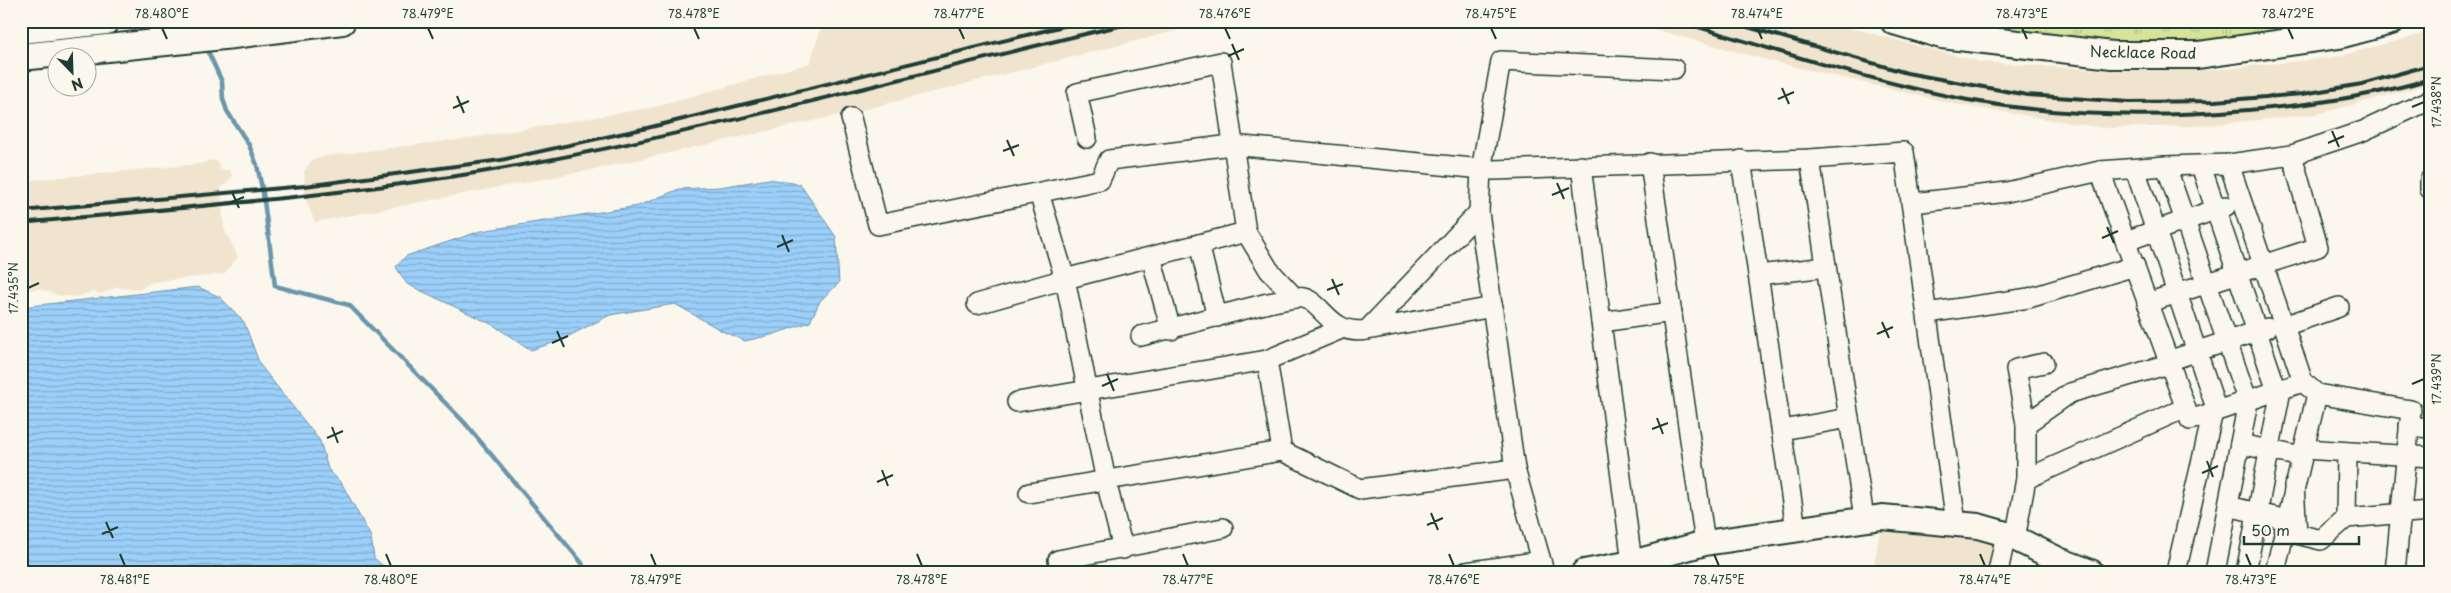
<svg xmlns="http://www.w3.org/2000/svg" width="2451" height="593" font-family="'Playpen Sans',sans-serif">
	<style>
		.built { fill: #f1e4cf }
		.park { fill: url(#park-tufts); stroke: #7b9065 }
		.water { fill: url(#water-rules); stroke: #6a95ab }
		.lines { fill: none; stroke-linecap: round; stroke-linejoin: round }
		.stream { stroke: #6a95ab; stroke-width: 4.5 }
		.minor-casing { stroke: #1f3d34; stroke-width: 22 }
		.tertiary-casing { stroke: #1f3d34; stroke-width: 28 }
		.secondary-casing { stroke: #1f3d34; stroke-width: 30 }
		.minor { stroke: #fbf7ec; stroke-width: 19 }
		.tertiary { stroke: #fbf7ec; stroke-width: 24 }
		.secondary { stroke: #fbf7ec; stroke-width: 26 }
		.rail { stroke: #1f3d34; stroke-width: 4 }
		.ticks { fill: none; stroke: #1f3d34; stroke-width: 2 }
		.labels { text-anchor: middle; stroke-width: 5; stroke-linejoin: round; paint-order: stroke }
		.street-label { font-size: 15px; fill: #1f3d34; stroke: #fbf7ec }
		.neatline { fill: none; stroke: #1f3d34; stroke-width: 2 }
		.ticks-label { font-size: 12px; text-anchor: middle; fill: #1f3d34 }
	</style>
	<defs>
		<pattern id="park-tufts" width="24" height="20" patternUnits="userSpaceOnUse" patternTransform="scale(1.25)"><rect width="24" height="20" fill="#d7e396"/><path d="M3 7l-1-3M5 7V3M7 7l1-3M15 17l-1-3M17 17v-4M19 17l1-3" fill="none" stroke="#b8c482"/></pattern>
		<pattern id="water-rules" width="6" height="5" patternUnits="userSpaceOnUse" patternTransform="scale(1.25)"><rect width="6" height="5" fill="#9cd0fa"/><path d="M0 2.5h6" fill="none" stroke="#7faacb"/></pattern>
	</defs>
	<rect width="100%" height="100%" fill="#fbf7ec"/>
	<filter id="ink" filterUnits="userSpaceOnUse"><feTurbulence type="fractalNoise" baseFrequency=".02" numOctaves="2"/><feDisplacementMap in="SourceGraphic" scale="10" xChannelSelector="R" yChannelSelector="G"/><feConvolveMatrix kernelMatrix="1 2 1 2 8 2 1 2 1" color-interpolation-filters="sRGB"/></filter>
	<g filter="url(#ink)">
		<!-- built -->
		<g class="built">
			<polygon points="823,21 1215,21 862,110 601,168 315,222 306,201 304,171 312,160 326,156 470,138 655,107 810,63"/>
			<polygon points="1624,21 1824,21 1980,62 2120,71 2224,69 2336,57 2430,32 2430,84 2318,114 2197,126 2104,128 1959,105 1770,61"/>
			<polygon points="211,160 218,162 221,170 229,170 233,176 221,188 224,229 238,257 224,274 152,282 138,290 117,287 101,294 93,291 78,297 57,295 40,289 25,290 21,292 21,181 199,164"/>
			<polygon points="1882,517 2004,535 1997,572 1873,572"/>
		</g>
		<!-- park -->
		<polygon class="park" points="1923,21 2354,21 2309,34 2124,49"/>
		<!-- water -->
		<g class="water">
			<polygon points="769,179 800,184 836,237 839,283 820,301 810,322 771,335 745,341 724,332 675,304 610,315 559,341 531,350 493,325 407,284 396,267 406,256 481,231 638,206 679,189 720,187"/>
			<polygon points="198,287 220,297 244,322 260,365 320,441 328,469 342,484 371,537 374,558 390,572 21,572 21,307"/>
		</g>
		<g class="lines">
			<!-- stream -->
			<g class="stream">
				<polyline points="187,21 194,30"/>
				<polyline points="206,47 222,82 223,99 227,111 249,145 257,165 263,193 275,286 349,305 464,422 582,563 585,572"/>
			</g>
			<!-- minor casing -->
			<g class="minor-casing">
				<g id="minor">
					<polyline points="851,118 878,225 1100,180 1109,160 1232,145 1493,170 1810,159 1904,152 1956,523"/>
					<path d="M1087 138 1077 93 1221 62 1246 232 1269 270 1295 298C1322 293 1325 337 1367 330L1479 212"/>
					<polyline points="1810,159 1864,518"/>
					<polyline points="1741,160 1796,529"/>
					<polyline points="1650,163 1705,543"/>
					<polyline points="2229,164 2303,382"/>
					<polyline points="1581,166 1632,563"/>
					<polyline points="2166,166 2248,402 2215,572"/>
					<polyline points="2201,166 2277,391"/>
					<polyline points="2135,169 2217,411"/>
					<polyline points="2100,171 2190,420 2303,382 2317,394 2411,410 2395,572"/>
					<polyline points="2430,180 2430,189"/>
					<polyline points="1039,193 1065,279 1106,481 1123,549"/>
					<polyline points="1913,203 2007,192 2100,171 2166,166 2229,164 2292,155 2363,131 2430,100"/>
					<polyline points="2126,241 2226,206"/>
					<polyline points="1199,244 1217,317"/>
					<polyline points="1151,257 1171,330"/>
					<polyline points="1758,275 1826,267"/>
					<polyline points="2147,303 2318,247 2292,155"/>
					<polyline points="977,304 1065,279 1246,232"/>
					<polyline points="1927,313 2029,298 2135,266"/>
					<polyline points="1601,322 1672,312"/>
					<polyline points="2284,326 2339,307"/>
					<polyline points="1367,330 1493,307"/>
					<polyline points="1141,336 1268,303 1295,298"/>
					<polyline points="2168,361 2267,328"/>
					<polyline points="1017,402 1267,360"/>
					<polyline points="2026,424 2016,369 2044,363"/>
					<polyline points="2409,426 2430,428"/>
					<polyline points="1782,430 1849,418"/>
					<polyline points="2240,444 2302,457"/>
					<polyline points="2304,449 2430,457"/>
					<polyline points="1282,451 1267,360 1341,329"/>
					<polyline points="2026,479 2185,408"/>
					<polyline points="2294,486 2297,534 2321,540 2346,518 2430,511"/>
					<polyline points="1029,493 1282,451 1360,489 1515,469"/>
					<polyline points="2228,506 2287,520"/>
					<polyline points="2346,518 2347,453"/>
					<polyline points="2015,539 2026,479 2026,424 2070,393 2169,364"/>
					<polyline points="1058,560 1223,528"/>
					<polyline points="1541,561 1515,469 1479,212 1481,170 1501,61 1674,69"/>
					<polyline points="1466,572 1541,561 1544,572"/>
					<polyline points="1998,572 2006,534"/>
					<polyline points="2176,572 2213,412"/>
					<polyline points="2246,572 2281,390"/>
					<polyline points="2275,572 2317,394"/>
				</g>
			</g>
			<!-- tertiary casing -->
			<g class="tertiary-casing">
				<polyline id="tertiary" points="1584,572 1632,563 1705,543 1882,517 1978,526 2006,534 2059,560 2091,572"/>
			</g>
			<!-- secondary casing -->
			<g class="secondary-casing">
				<g id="secondary">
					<polyline points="1894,21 1942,35 2112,55 2198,55 2339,35 2391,21"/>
					<polyline points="21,30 106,21"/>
					<polyline points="21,57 233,35 342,21"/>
				</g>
			</g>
			<!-- minor -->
			<use href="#minor" class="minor"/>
			<!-- tertiary -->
			<use href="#tertiary" class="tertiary"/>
			<!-- secondary -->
			<use href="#secondary" class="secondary"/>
			<!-- rail -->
			<g class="rail">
				<path d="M1679 21C1774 50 1870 81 1968 100 2061 117 2155 118 2248 110 2310 105 2370 97 2430 79"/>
				<polyline points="1727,21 1907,73 2027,95 2129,102 2215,101 2303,94 2362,84 2430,65"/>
				<polyline points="21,211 305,186 501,160 647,128 1084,21"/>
				<path d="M21 223C183 207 345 196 505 168 719 130 929 69 1141 21"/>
			</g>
		</g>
	</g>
	<!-- ticks -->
	<path class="ticks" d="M162 28 167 39M428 28 433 39M694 28 699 39M959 28 964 39M1225 28 1230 39M1491 28 1496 39M1757 28 1762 39M2022 28 2027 39M2288 28 2293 39M1232 44 1239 60M1228 56 1244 49M1782 88 1789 104M457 96 464 113M1778 99 1794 92M2412 107 2424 102M453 108 469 101M2332 131 2339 147M1007 140 1014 156M2328 143 2344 136M1003 151 1019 145M1557 183 1564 199M232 192 239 208M1552 195 1569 188M227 204 244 197M2107 227 2114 243M782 235 789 252M2102 238 2118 231M777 247 793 240M1332 279 1339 295M28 288 39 283M1327 290 1343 284M1882 322 1889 338M557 331 564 347M1877 334 1893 327M552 343 568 336M1107 374 1114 391M2412 384 2424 379M1102 386 1118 379M1657 418 1663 434M332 427 338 443M1652 429 1668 423M327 438 343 431M2207 461 2213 477M882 470 888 486M2202 473 2218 466M877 482 893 475M1431 513 1438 530M106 522 113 538M1427 525 1443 518M102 534 118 527M120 554 125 566M386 554 391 566M651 554 656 566M917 554 922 566M1183 554 1188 566M1449 554 1454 566M1714 554 1719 566M1980 554 1985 566M2246 554 2251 566"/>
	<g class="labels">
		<!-- street labels -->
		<g class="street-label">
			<text transform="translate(2143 53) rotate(1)" y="5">Necklace Road</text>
		</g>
	</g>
	<!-- margin -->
	<rect width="2451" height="593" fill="none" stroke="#fbf7ec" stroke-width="55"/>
	<!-- north arrow -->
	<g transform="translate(72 72) rotate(157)"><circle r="24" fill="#fbf7ec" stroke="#a3ada2"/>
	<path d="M0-4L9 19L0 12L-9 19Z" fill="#1f3d34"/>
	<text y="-8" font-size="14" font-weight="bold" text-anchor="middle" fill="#1f3d34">N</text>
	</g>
	<!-- scale -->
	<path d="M2244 536v8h115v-8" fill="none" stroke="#1f3d34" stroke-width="2.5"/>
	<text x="2251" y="536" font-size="15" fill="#1f3d34" stroke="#fbf7ec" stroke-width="4" paint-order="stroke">50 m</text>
	<rect x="28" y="28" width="2396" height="538" class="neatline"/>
	<g class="ticks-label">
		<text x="162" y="18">78.480°E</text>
		<text x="428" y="18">78.479°E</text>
		<text x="694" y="18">78.478°E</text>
		<text x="959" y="18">78.477°E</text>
		<text x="1225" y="18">78.476°E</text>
		<text x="1491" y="18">78.475°E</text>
		<text x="1757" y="18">78.474°E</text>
		<text x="2022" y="18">78.473°E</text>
		<text x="2288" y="18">78.472°E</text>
		<text transform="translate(2437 102) rotate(-90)" y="4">17.438°N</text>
		<text transform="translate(14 288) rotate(-90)" y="4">17.435°N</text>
		<text transform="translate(2437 379) rotate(-90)" y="4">17.439°N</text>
		<text x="125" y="584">78.481°E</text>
		<text x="391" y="584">78.480°E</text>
		<text x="656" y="584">78.479°E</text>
		<text x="922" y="584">78.478°E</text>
		<text x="1188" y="584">78.477°E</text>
		<text x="1454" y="584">78.476°E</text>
		<text x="1719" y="584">78.475°E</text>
		<text x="1985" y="584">78.474°E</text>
		<text x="2251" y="584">78.473°E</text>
	</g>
</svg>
